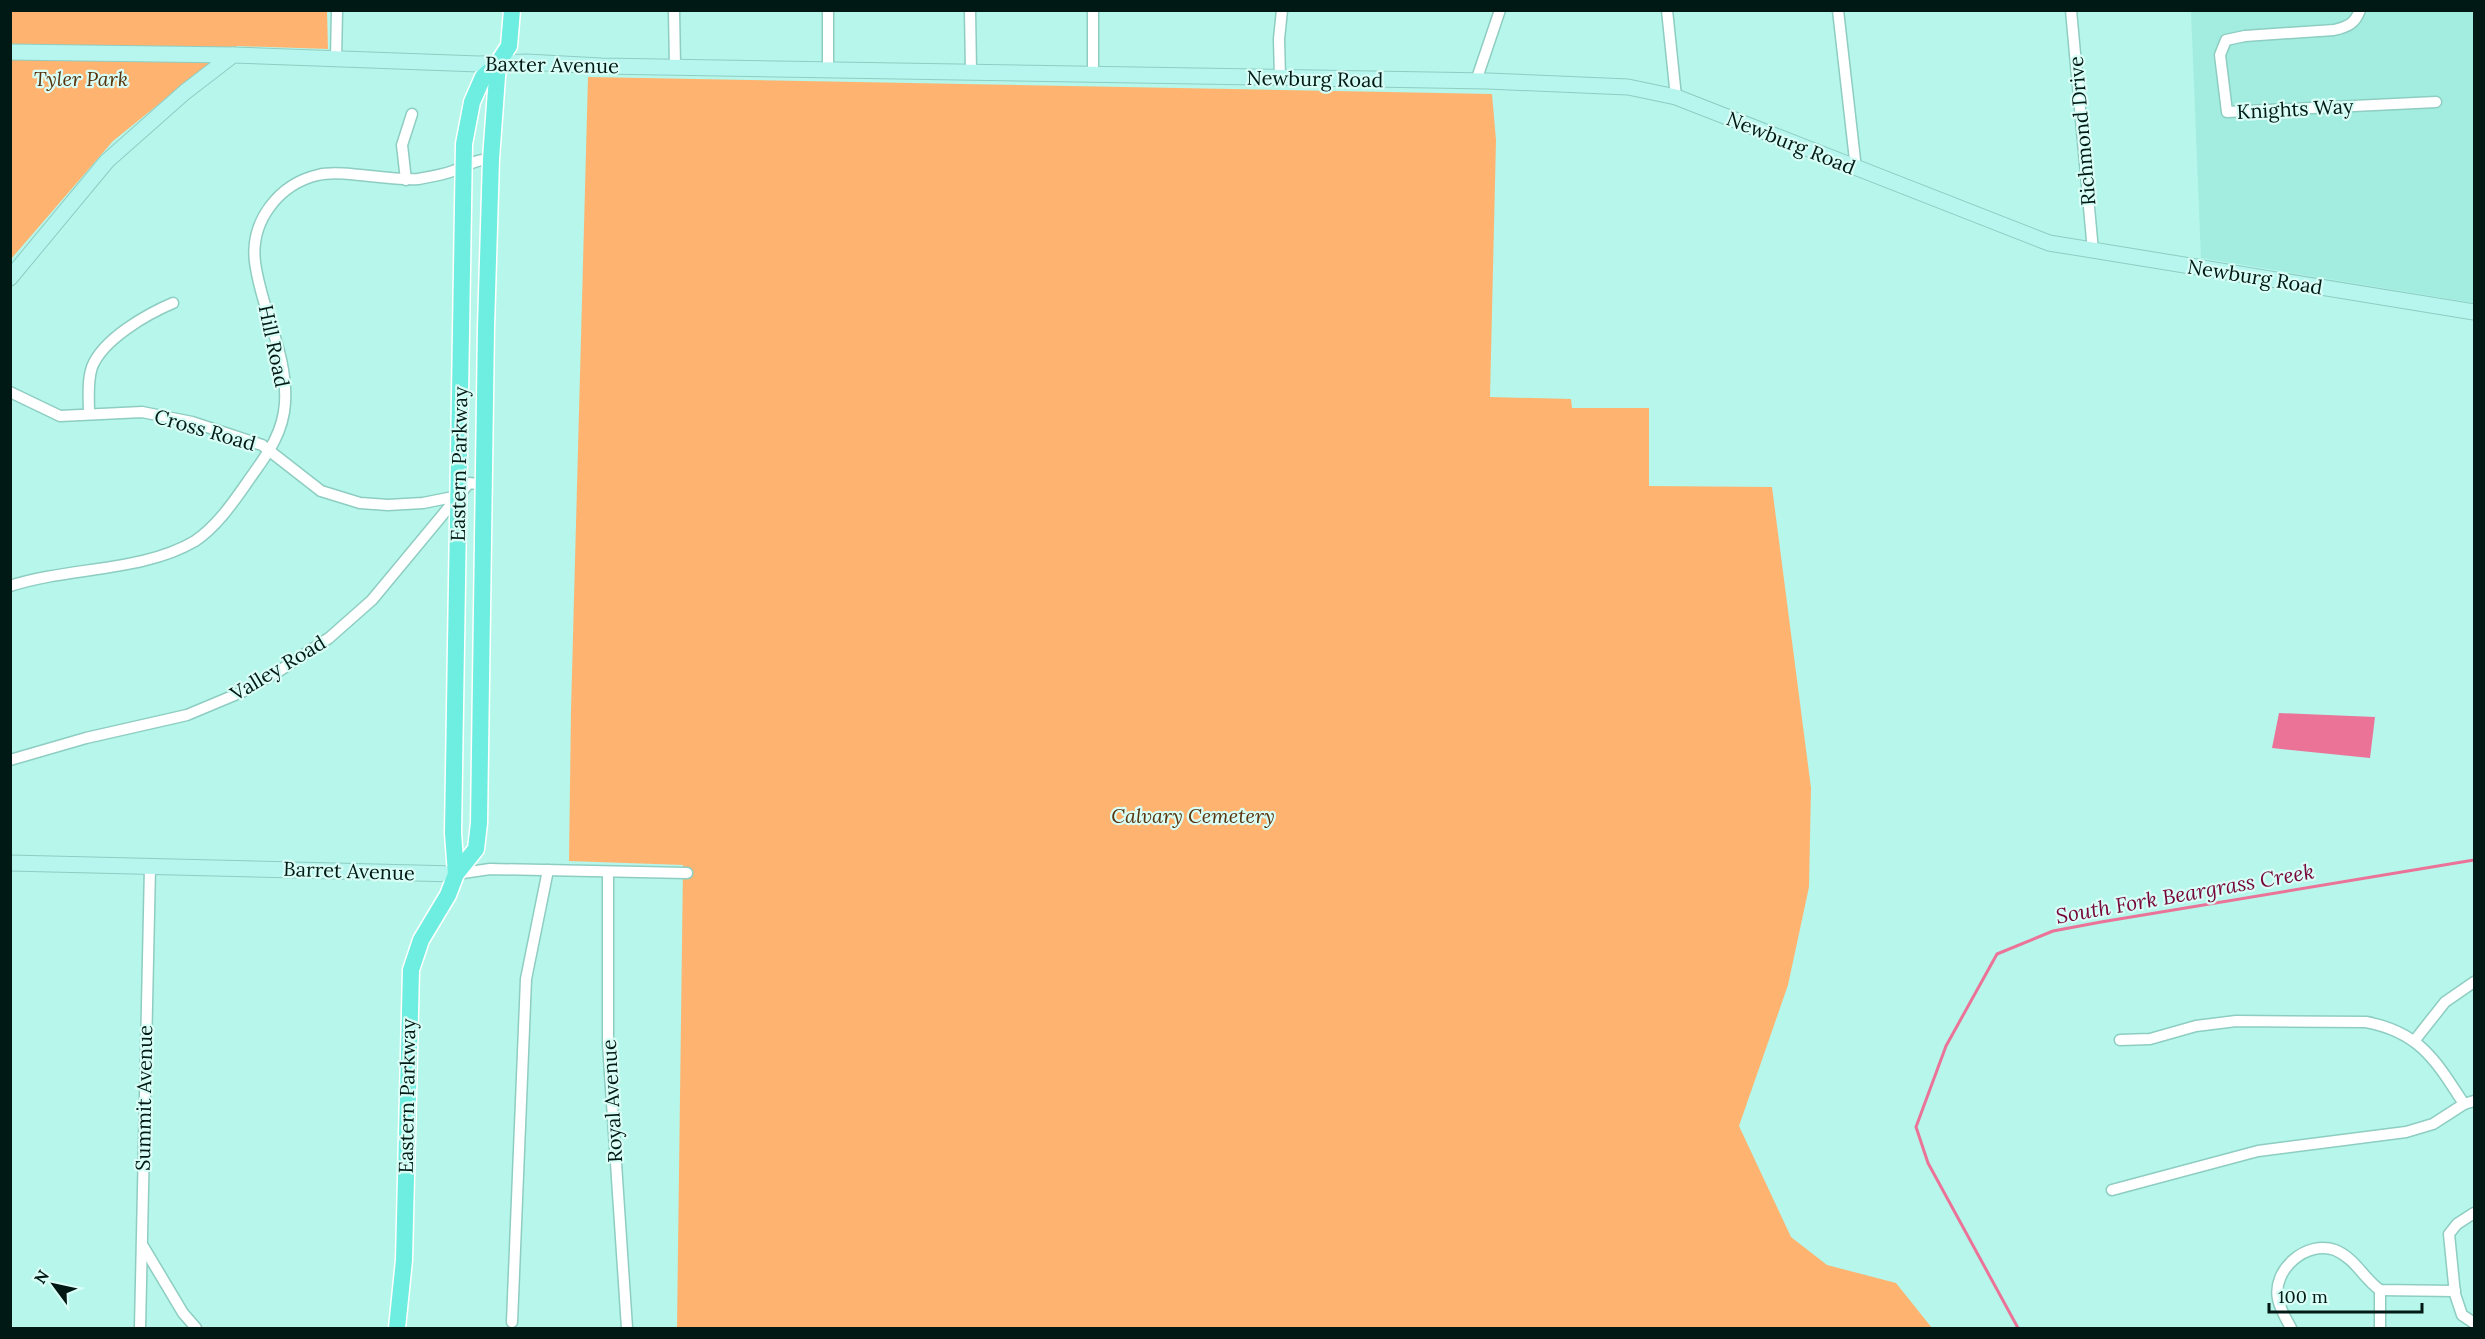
<svg xmlns="http://www.w3.org/2000/svg" width="2485" height="1339" font-family="Lora,serif">
	<style>
		.built { fill: #a2ede0 }
		.green { fill: #feb470 }
		.water { fill: #eb7398 }
		.lines { fill: none; stroke-linecap: round; stroke-linejoin: round }
		.stream { stroke: #eb7398; stroke-width: 3 }
		.street-casing { stroke: #8ecdc2; stroke-width: 13 }
		.secondary-casing { stroke: #8ecdc2; stroke-width: 17 }
		.primary-casing { stroke: #fff; stroke-width: 19 }
		.street { stroke: #fff; stroke-width: 10 }
		.secondary { stroke: #b7f6ef; stroke-width: 15 }
		.primary { stroke: #6eeee0; stroke-width: 16 }
		.labels { text-anchor: middle; stroke-width: 4.5; stroke-linejoin: round; paint-order: stroke }
		.street-label { font-size: 20px; fill: #001915; stroke: #d8fef6 }
		.park-label { font-size: 20px; font-style: italic; fill: #58330d; stroke: #d8fef6 }
		.water-label { font-size: 21px; font-style: italic; fill: #77053a; stroke: #d8fef6 }
	</style>
	<rect width="100%" height="100%" fill="#b6f6eb"/>
	<!-- built -->
	<polygon class="built" points="2191,11 2474,11 2474,303 2201,258"/>
	<!-- green -->
	<g class="green">
		<polygon points="11,11 327,11 328,49 237,46 201,70 113,141 11,259"/>
		<polygon points="588,77 1492,94 1496,140 1490,397 1571,399 1572,408 1649,408 1649,486 1772,487 1811,788 1809,887 1788,985 1739,1126 1791,1237 1827,1265 1896,1283 1932,1328 677,1328 683,865 569,861 571,710"/>
	</g>
	<!-- water -->
	<polygon class="water" points="2279,713 2375,717 2370,758 2272,748"/>
	<g class="lines">
		<!-- stream -->
		<polyline class="stream" points="2018,1328 1928,1163 1916,1127 1946,1046 1997,954 2053,931 2101,922 2474,860"/>
		<!-- street casing -->
		<g class="street-casing">
			<g id="street">
				<polyline points="674,10 675,67"/>
				<polyline points="828,10 828,69"/>
				<polyline points="970,10 971,72"/>
				<polyline points="1093,10 1093,75"/>
				<polyline points="1667,10 1676,97"/>
				<polyline points="1838,10 1856,169"/>
				<polyline points="2071,10 2093,251"/>
				<path d="M2360 10C2355 24 2347 27 2334 30L2245 36 2226 40 2220 55 2227 112 2436 102"/>
				<polyline points="336,59 337,10"/>
				<polyline points="1280,78 1279,39 1282,10"/>
				<polyline points="1476,81 1500,10"/>
				<polyline points="406,180 402,145 412,114"/>
				<polyline points="10,392 60,416 142,412 192,422 262,445 321,491 360,503 388,505 423,503 458,496"/>
				<path d="M89 414C89 399 87 382 92 367 103 339 147 314 173 303"/>
				<path d="M10 586C68 567 143 572 195 541 216 527 232 504 246 484 264 458 283 436 285 403 288 353 261 310 255 262 250 221 279 184 318 175 342 169 388 181 418 179 429 177 442 175 453 171 467 166 476 159 491 159"/>
				<polyline points="10,760 86,738 187,715 242,692 279,671 329,638 372,600 469,483 485,485"/>
				<polyline points="608,872 608,1043 627,1328"/>
				<polyline points="456,874 490,869 687,873"/>
				<path d="M2120 1040 2150 1039 2196 1026 2236 1021 2366 1022C2420 1032 2436 1061 2464 1104"/>
				<polyline points="2415,1040 2445,1002 2474,982"/>
				<polyline points="2112,1190 2258,1151 2406,1132 2433,1124 2464,1104 2474,1101"/>
				<polyline points="2474,1213 2457,1224 2449,1234 2455,1294 2462,1315 2474,1323"/>
				<polyline points="143,1246 183,1313 196,1328"/>
				<polyline points="2380,1290 2380,1328"/>
				<polyline points="512,1322 526,979 548,870"/>
				<polyline points="140,1328 150,867"/>
				<path d="M2291 1328C2286 1319 2280 1309 2278 1299 2272 1269 2307 1240 2335 1250 2355 1258 2364 1279 2380 1290L2455 1291"/>
			</g>
		</g>
		<!-- secondary casing -->
		<g class="secondary-casing">
			<g id="secondary">
				<polyline points="10,52 233,55 479,64 526,62 601,66 1488,81 1628,87 1676,97 2049,243 2474,312"/>
				<polyline points="10,278 107,161 185,92 233,55"/>
				<polyline points="10,863 456,874"/>
			</g>
		</g>
		<!-- primary casing -->
		<g class="primary-casing">
			<g id="primary">
				<polyline points="456,874 453,833 464,144 472,102 483,77 498,63 509,46 512,10"/>
				<polyline points="397,1328 404,1260 411,970 421,940 448,895 456,874 476,849 479,823 486,327 491,159 498,63"/>
			</g>
		</g>
		<!-- street -->
		<use href="#street" class="street"/>
		<!-- secondary -->
		<use href="#secondary" class="secondary"/>
		<!-- primary -->
		<use href="#primary" class="primary"/>
	</g>
	<g class="labels">
		<!-- street labels -->
		<g class="street-label">
			<text transform="translate(552 65) rotate(1)" y="7">Baxter Avenue</text>
			<text transform="translate(1315 79) rotate(1)" y="7">Newburg Road</text>
			<text transform="translate(2295 109) rotate(-3)" y="7">Knights Way</text>
			<text transform="translate(2082 131) rotate(-95)" y="7">Richmond Drive</text>
			<text transform="translate(1791 143) rotate(22)" y="7">Newburg Road</text>
			<text transform="translate(2255 277) rotate(9)" y="7">Newburg Road</text>
			<text transform="translate(274 346) rotate(78)" y="7">Hill Road</text>
			<text transform="translate(205 430) rotate(16)" y="7">Cross Road</text>
			<text transform="translate(459 464) rotate(-89)" y="7">Eastern Parkway</text>
			<text transform="translate(278 668) rotate(-31)" y="7">Valley Road</text>
			<text transform="translate(349 871) rotate(2)" y="7">Barret Avenue</text>
			<text transform="translate(407 1096) rotate(-89)" y="7">Eastern Parkway</text>
			<text transform="translate(144 1098) rotate(-89)" y="7">Summit Avenue</text>
			<text transform="translate(612 1101) rotate(-93)" y="7">Royal Avenue</text>
		</g>
		<!-- park labels -->
		<g class="park-label">
			<text x="81" y="86">Tyler Park</text>
			<text x="1193" y="823">Calvary Cemetery</text>
		</g>
		<!-- water labels -->
		<g class="water-label">
			<text transform="translate(2185 894) rotate(-10)" y="7">South Fork Beargrass Creek</text>
		</g>
	</g>
	<!-- border -->
	<rect width="2485" height="1339" fill="none" stroke="#001915" stroke-width="24"/>
	<!-- north arrow -->
	<g transform="translate(54 1285) rotate(303)" stroke="#d8fef6" stroke-width="4.5" paint-order="stroke">
	<path d="M0-4.5L10 22L0 15L-10 22Z" fill="#001915"/>
	<text y="-9" font-size="16" font-weight="bold" text-anchor="middle" fill="#001915">N</text>
	</g>
	<!-- scale -->
	<path d="M2269 1303v9h153v-9" fill="none" stroke="#001915" stroke-width="3"/>
	<text x="2278" y="1303" font-size="18" fill="#001915" stroke="#d8fef6" stroke-width="4.5" paint-order="stroke">100 m</text>
</svg>
